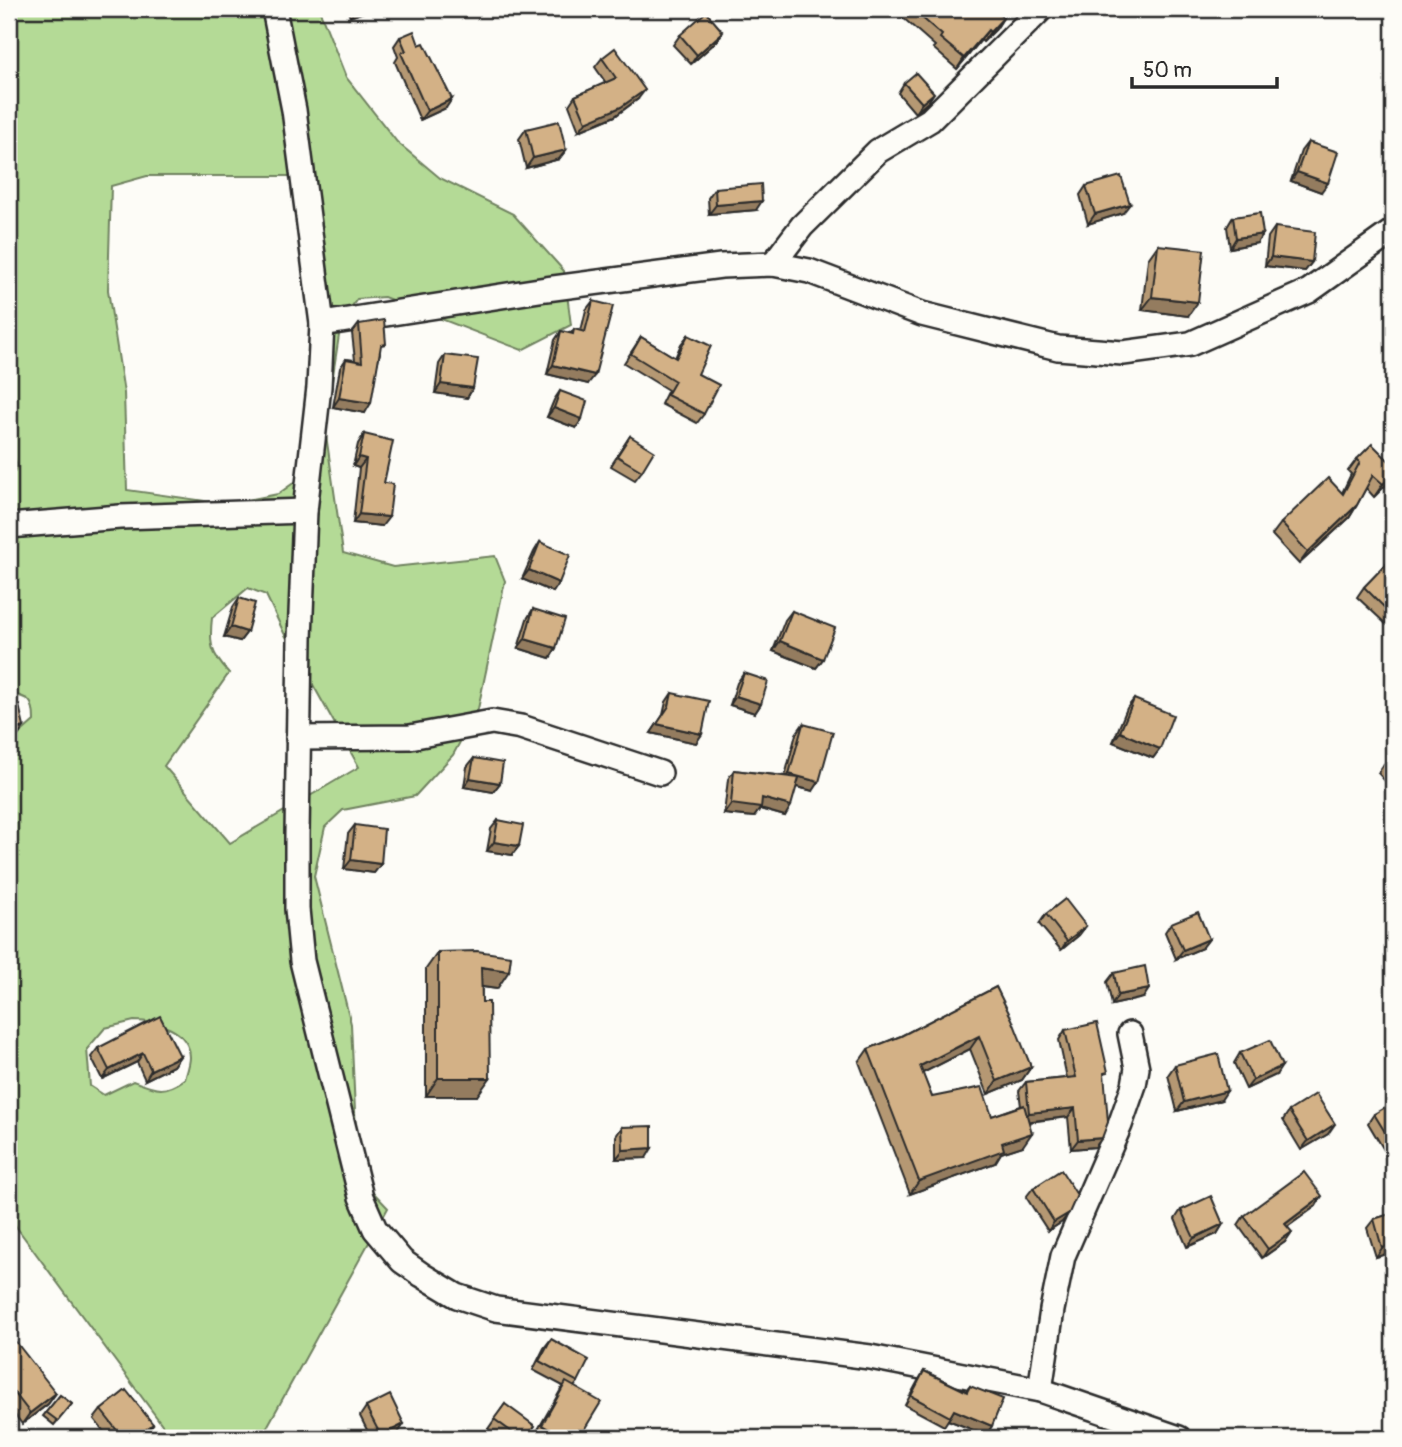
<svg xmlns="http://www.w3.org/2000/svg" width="1402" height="1447" font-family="Pangolin,sans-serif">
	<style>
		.green { fill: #b4da96; stroke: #708260; stroke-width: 2; fill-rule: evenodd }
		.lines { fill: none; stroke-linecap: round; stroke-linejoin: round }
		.minor-casing { stroke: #2b2b2b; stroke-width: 28 }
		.minor { stroke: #fdfcf7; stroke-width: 23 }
		.wall { fill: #b59873; stroke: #2b2b2b; stroke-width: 2 }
		.shaded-wall { fill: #947c5e; stroke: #2b2b2b; stroke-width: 2 }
		.building { fill: #d3b186; stroke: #2b2b2b; stroke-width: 2 }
	</style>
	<rect width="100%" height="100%" fill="#fdfcf7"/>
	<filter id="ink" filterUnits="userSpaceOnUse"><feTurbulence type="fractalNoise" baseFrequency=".0143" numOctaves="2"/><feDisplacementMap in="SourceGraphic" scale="14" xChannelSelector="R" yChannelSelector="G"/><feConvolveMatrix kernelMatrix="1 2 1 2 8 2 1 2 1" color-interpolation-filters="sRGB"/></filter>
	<g filter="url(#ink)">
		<!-- green -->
		<path class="green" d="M9 9H319L346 77 397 142 440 178 513 214 564 271 571 325 522 350 384 297 357 299 341 322 325 428 343 553 393 567 495 556 505 581 478 709 453 755 415 796 343 810 325 827 314 876 351 1024 356 1133 371 1190 388 1208 261 1438H172L9 1217V743L34 721C34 699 29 698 9 693V476L15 471 17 465 9 445ZM147 176H302L319 295 299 479 278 494 226 504 127 490 124 393 108 290 111 186ZM248 588 266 595 284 633 359 767 230 843 164 766 229 673C211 654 209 644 212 618ZM134 1021C156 1021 189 1029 190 1057 190 1064 187 1072 185 1079 164 1094 156 1090 133 1081L104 1095 90 1086 87 1049 105 1028Z"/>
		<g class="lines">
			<!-- minor casing -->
			<g class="minor-casing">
				<g id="minor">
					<polyline points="274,9 294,110 322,324 319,387 305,511 300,639 297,835 297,909 302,961 361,1197 375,1229 402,1261 422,1275 457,1296 496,1309 870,1357 1040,1390 1179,1438"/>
					<polyline points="773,264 802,226 878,151 930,120 1041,9"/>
					<polyline points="322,324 546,289 721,266 773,264 809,271 922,314 1058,348 1123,353 1190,344 1309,291 1393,231"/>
					<polyline points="9,526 120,517 305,511"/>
					<polyline points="298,738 410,737 492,722 521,727 660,773"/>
					<polyline points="1040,1390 1052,1310 1063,1256 1120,1125 1134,1085 1137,1068 1130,1034"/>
				</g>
			</g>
			<!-- minor -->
			<use href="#minor" class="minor"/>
		</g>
		<!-- wall -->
		<g class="wall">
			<polygon points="347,9 372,9 350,17"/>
			<polygon points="893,9 993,9 1003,18 996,29 983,42 981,40 957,69 933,48 935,46"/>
			<polygon points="680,35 717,41 691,64 673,45"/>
			<polygon points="400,37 419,45 446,108 420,120 395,62 398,57 394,46"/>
			<polygon points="602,58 638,99 615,116 579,131 569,105 575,96 606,83 595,67"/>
			<polygon points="904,83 928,102 915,113 898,93"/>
			<polygon points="526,129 566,150 559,159 526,168 519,139"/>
			<polygon points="1308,142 1321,192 1291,181 1301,151"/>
			<polygon points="1086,186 1123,213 1088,224 1080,195"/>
			<polygon points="715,188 756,210 709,214 708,198"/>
			<polygon points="1233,217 1257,243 1230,248 1227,227"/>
			<polygon points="1275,227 1312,262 1305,271 1265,266 1268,237"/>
			<polygon points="1158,245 1188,316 1142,310 1148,259"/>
			<polygon points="593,301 588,384 547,374 555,340 561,331 571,333 574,329 581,331 586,310"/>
			<polygon points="359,324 380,353 365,413 333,407 340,368 346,359 355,360 352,333"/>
			<polygon points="688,335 704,414 697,423 661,404 668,390 624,363 641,337 675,358 681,344"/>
			<polygon points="445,355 473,388 467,398 435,393 439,364"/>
			<polygon points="560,391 582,419 576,428 547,417 554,400"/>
			<polygon points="364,434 384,483 382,526 353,523 359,468 353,466 358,444"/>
			<polygon points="630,436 642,471 635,480 611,466"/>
			<polygon points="1357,459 1389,482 1374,497 1366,488 1357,505 1349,518 1299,564 1272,535 1281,523 1342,493 1351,474 1348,471"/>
			<polygon points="540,542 559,583 553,592 522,579 534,552"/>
			<polygon points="1390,560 1393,618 1387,625 1357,597 1364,587"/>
			<polygon points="239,598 247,632 240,641 224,637 233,607"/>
			<polygon points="533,609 556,648 550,658 518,648 527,619"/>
			<polygon points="792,611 823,659 816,668 773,651 785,620"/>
			<polygon points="744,673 761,704 755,713 730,705 737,683"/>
			<polygon points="672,693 702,734 696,743 651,733 663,715 666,702"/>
			<polygon points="1134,699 1160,749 1153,758 1113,742 1127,708"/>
			<polygon points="803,724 813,791 796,787 785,816 760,809 754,817 724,814 728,779 734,770 785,776 796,734"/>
			<polygon points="1393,755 1393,790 1378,773 1384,764"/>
			<polygon points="474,758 500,783 493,792 464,787 467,767"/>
			<polygon points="498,820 519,846 512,855 487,851 491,829"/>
			<polygon points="355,825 381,864 374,873 344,869 348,834"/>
			<polygon points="1046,914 1086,926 1079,935 1061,950 1039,924"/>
			<polygon points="1171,923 1209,939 1202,948 1176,959 1165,932"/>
			<polygon points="438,952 497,989 482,987 477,1096 426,1096 426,969"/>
			<polygon points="1114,973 1143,998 1112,1005 1107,982"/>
			<polygon points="996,987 1031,1067 1022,1080 988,1094 970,1049 922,1073 932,1097 992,1116 1021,1106 1019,1091 1026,1082 1067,1078 1059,1040 1065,1030 1104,1078 1095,1147 1071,1149 1068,1117 1029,1122 1023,1146 1001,1153 995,1163 910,1194 859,1062 868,1049 901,1036"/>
			<polygon points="98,1048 180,1056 173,1066 145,1080 137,1062 102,1079 91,1057"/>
			<polygon points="1240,1053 1276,1075 1246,1089 1234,1063"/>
			<polygon points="1175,1065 1221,1100 1177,1111 1168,1075"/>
			<polygon points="1392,1109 1393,1109 1393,1165 1368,1123 1374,1114"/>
			<polygon points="1289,1111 1328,1134 1301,1150 1283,1120"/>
			<polygon points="622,1127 646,1158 616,1159 616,1136"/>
			<polygon points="1033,1188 1062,1222 1048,1231 1026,1197"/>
			<polygon points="1316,1206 1287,1227 1285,1242 1262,1258 1238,1225 1244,1216"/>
			<polygon points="1393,1209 1393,1252 1376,1257 1367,1228 1374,1219 1391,1214"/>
			<polygon points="1181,1210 1223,1224 1217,1234 1187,1247 1175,1219"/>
			<polygon points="551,1339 578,1382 574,1387 579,1438 544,1438 536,1433 563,1386 533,1370 544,1348"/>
			<polygon points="9,1348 56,1393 48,1404 22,1424 9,1407"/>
			<polygon points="924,1371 966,1391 970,1386 992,1426 986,1435 948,1420 944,1426 905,1405 918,1381"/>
			<polygon points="60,1395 72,1404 54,1425 43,1416"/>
			<polygon points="505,1404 526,1438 501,1438 488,1429"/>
			<polygon points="366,1407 404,1424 398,1433 388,1438 371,1438 360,1416"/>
			<polygon points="101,1410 153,1424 146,1433 140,1438 109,1438 94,1419"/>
		</g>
		<!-- shaded-wall -->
		<g class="shaded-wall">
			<polygon points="356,9 372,9 350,17"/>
			<polygon points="393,9 403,9 390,13"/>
			<polygon points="1003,18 996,29 983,42 990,32"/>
			<polygon points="988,30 981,40 957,69 964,58"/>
			<polygon points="723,32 717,41 691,64 697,55"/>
			<polygon points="645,90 638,99 615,116 579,131 586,122"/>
			<polygon points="934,93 928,102 915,113 922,103"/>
			<polygon points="452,99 446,108 420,120 427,111"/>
			<polygon points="566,150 559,159 526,168 533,158"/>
			<polygon points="1297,172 1328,183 1321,192 1291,181"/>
			<polygon points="762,201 756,210 709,214 716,205"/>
			<polygon points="1130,204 1123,213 1088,224 1095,214"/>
			<polygon points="1263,234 1257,243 1230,248 1236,238"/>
			<polygon points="1271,257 1312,262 1305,271 1265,266"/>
			<polygon points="1152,297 1198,302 1188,316 1142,310"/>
			<polygon points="553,365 595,375 588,384 547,374"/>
			<polygon points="441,384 473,388 467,398 435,393"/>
			<polygon points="339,398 371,403 365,413 333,407"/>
			<polygon points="554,408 582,419 576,428 547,417"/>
			<polygon points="359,457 366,459 359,468 353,466"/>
			<polygon points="1393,474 1389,482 1374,497 1383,484"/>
			<polygon points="1357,505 1349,518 1299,564 1308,552"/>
			<polygon points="359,514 389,517 382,526 353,523"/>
			<polygon points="529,570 559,583 553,592 522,579"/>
			<polygon points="231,627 247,632 240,641 224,637"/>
			<polygon points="525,639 556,648 550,658 518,648"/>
			<polygon points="780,641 823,659 816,668 773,651"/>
			<polygon points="736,696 761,704 755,713 730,705"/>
			<polygon points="657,724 702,734 696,743 651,733"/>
			<polygon points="24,727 18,736 9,738 9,731"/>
			<polygon points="1120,732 1160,749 1153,758 1113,742"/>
			<polygon points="789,774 819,782 813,791 783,783"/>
			<polygon points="470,778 500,783 493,792 464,787"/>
			<polygon points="762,798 791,806 785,816 760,809 754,817 724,814 731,804"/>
			<polygon points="494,842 519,846 512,855 487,851"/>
			<polygon points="351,860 381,864 374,873 344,869"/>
			<polygon points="1086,926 1079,935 1061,950 1067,941"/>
			<polygon points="1209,939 1202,948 1176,959 1183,950"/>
			<polygon points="481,967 509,971 497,989 469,985"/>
			<polygon points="1149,989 1143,998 1112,1005 1118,995"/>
			<polygon points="979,1036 970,1049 911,1079 920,1066"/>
			<polygon points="143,1053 137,1062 102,1079 109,1070"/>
			<polygon points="180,1056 173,1066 145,1080 151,1070"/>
			<polygon points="1282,1066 1276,1075 1246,1089 1253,1080"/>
			<polygon points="1031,1067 1022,1080 988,1094 997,1081"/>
			<polygon points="438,1078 490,1078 477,1096 426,1096"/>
			<polygon points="1227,1091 1221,1100 1177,1111 1184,1102"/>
			<polygon points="1075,1108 1068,1117 1023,1122 1029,1113"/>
			<polygon points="1335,1124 1328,1134 1301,1150 1308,1141"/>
			<polygon points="1032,1133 1023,1146 1001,1153 995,1163 910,1194 919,1181 1002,1143"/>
			<polygon points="1102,1138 1095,1147 1071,1149 1078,1140"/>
			<polygon points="652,1148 646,1158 616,1159 623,1150"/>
			<polygon points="1322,1196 1316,1206 1279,1233 1285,1224"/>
			<polygon points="1069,1213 1062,1222 1048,1231 1054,1222"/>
			<polygon points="1223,1224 1217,1234 1187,1247 1194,1238"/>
			<polygon points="1292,1232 1285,1242 1262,1258 1268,1249"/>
			<polygon points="1393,1244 1393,1252 1376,1257 1382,1248"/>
			<polygon points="56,1393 48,1404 22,1424 30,1413"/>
			<polygon points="954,1410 992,1426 986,1435 948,1420"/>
			<polygon points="153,1424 146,1433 140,1438 135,1438"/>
			<polygon points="404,1424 398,1433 388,1438 380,1438 381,1436"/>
		</g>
		<!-- building -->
		<g class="building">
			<polygon points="912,9 993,9 1003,18 990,32 988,30 964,58 940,38 942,35"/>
			<polygon points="706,12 723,32 697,55 680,35"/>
			<polygon points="414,31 419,45 424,43 452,99 427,111 401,53 406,51 400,37"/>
			<polygon points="615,48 645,90 621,107 586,122 575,96 616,78 602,58"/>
			<polygon points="916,73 934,93 922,103 904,83"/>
			<polygon points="559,121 566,150 533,158 526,129"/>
			<polygon points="1308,142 1338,152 1328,183 1297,172"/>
			<polygon points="1121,176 1130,204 1095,214 1086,186"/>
			<polygon points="761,184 762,201 716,205 715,188"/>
			<polygon points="1260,213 1263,234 1236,238 1233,217"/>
			<polygon points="1275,227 1315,232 1312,262 1271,257"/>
			<polygon points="1158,245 1204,250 1198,302 1152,297"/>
			<polygon points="593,301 613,306 595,375 553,365 561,331 573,334 574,329 585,332"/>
			<polygon points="384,320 386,344 381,345 371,403 339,398 346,359 362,362 359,324"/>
			<polygon points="688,335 711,346 698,374 719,385 704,414 667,395 675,381 631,354 641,337 676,358"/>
			<polygon points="445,355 478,359 473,388 441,384"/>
			<polygon points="560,391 587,401 582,419 554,408"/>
			<polygon points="364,434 393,441 384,483 393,484 389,517 359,514 366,459 359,457"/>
			<polygon points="630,436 654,451 642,471 617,456"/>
			<polygon points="1372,444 1393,465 1393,474 1383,484 1373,475 1357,505 1308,552 1281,523 1328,478 1343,494 1360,462 1357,459"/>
			<polygon points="540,542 570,555 559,583 529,570"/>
			<polygon points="1390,560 1393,564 1393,616 1364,587"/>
			<polygon points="239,598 255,603 247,632 231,627"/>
			<polygon points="533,609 565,619 556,648 525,639"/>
			<polygon points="792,611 835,628 823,659 780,641"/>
			<polygon points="744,673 768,681 761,704 736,696"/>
			<polygon points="672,693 709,701 702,734 657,724 669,706"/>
			<polygon points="1134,699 1173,715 1160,749 1120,732"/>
			<polygon points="19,705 24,727 9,731 9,708"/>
			<polygon points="803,724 833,732 819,782 789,774"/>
			<polygon points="1393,755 1393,774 1384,764"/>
			<polygon points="474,758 503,763 500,783 470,778"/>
			<polygon points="734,770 799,778 791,806 762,798 761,808 731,804"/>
			<polygon points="498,820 523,825 519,846 494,842"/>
			<polygon points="355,825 384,829 381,864 351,860"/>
			<polygon points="1065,899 1086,926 1067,941 1046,914"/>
			<polygon points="1198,912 1209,939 1183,950 1171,923"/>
			<polygon points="477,951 511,956 509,971 481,967 482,1002 489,1002 490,1078 438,1078 438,952"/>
			<polygon points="1145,966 1149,989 1118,995 1114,973"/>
			<polygon points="996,987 1012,1019 1031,1067 997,1081 979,1036 920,1066 932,1097 982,1087 992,1116 1024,1105 1032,1133 1002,1143 1004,1150 919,1181 868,1049 901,1036"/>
			<polygon points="160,1016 180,1056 151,1070 143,1053 109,1070 98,1048"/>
			<polygon points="1097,1023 1108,1072 1104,1073 1108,1122 1102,1138 1078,1140 1075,1108 1029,1113 1026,1082 1076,1077 1065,1030"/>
			<polygon points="1270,1040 1282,1066 1253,1080 1240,1053"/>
			<polygon points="1218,1054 1227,1091 1184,1102 1175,1065"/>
			<polygon points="1316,1094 1335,1124 1308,1141 1289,1111"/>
			<polygon points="1389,1105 1392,1109 1393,1109 1393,1145 1374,1114"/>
			<polygon points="652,1126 652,1148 623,1150 622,1127"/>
			<polygon points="1061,1170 1077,1195 1069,1213 1054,1222 1033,1188"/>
			<polygon points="1304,1172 1322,1196 1285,1224 1292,1232 1268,1249 1244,1216"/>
			<polygon points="1211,1196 1223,1224 1194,1238 1181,1210"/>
			<polygon points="1393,1213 1393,1244 1382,1248 1374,1219"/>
			<polygon points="551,1339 589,1360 578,1382 539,1361"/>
			<polygon points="16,1342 56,1393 30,1413 9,1386 9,1348"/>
			<polygon points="924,1371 967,1392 970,1386 1003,1399 992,1426 954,1410 950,1417 911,1396"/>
			<polygon points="566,1382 601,1402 579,1438 564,1438 542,1425"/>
			<polygon points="126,1390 153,1424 135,1438 123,1438 101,1410"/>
			<polygon points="60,1395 72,1404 58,1421 46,1412"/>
			<polygon points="390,1395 404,1424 381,1436 366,1407"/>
			<polygon points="505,1404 535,1426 526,1438 520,1438 494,1419"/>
			<polygon points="1113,1432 1118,1438 1107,1438"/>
		</g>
	</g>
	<!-- margin -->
	<rect width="1402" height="1447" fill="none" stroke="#fdfcf7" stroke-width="35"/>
	<rect x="18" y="18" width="1367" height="1412" fill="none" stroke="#2b2b2b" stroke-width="2.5" filter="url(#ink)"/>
	<!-- scale -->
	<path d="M1132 77v10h145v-10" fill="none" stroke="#2b2b2b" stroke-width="3.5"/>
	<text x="1143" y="77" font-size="21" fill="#2b2b2b" stroke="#fdfcf7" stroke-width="5" paint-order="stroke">50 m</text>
</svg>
